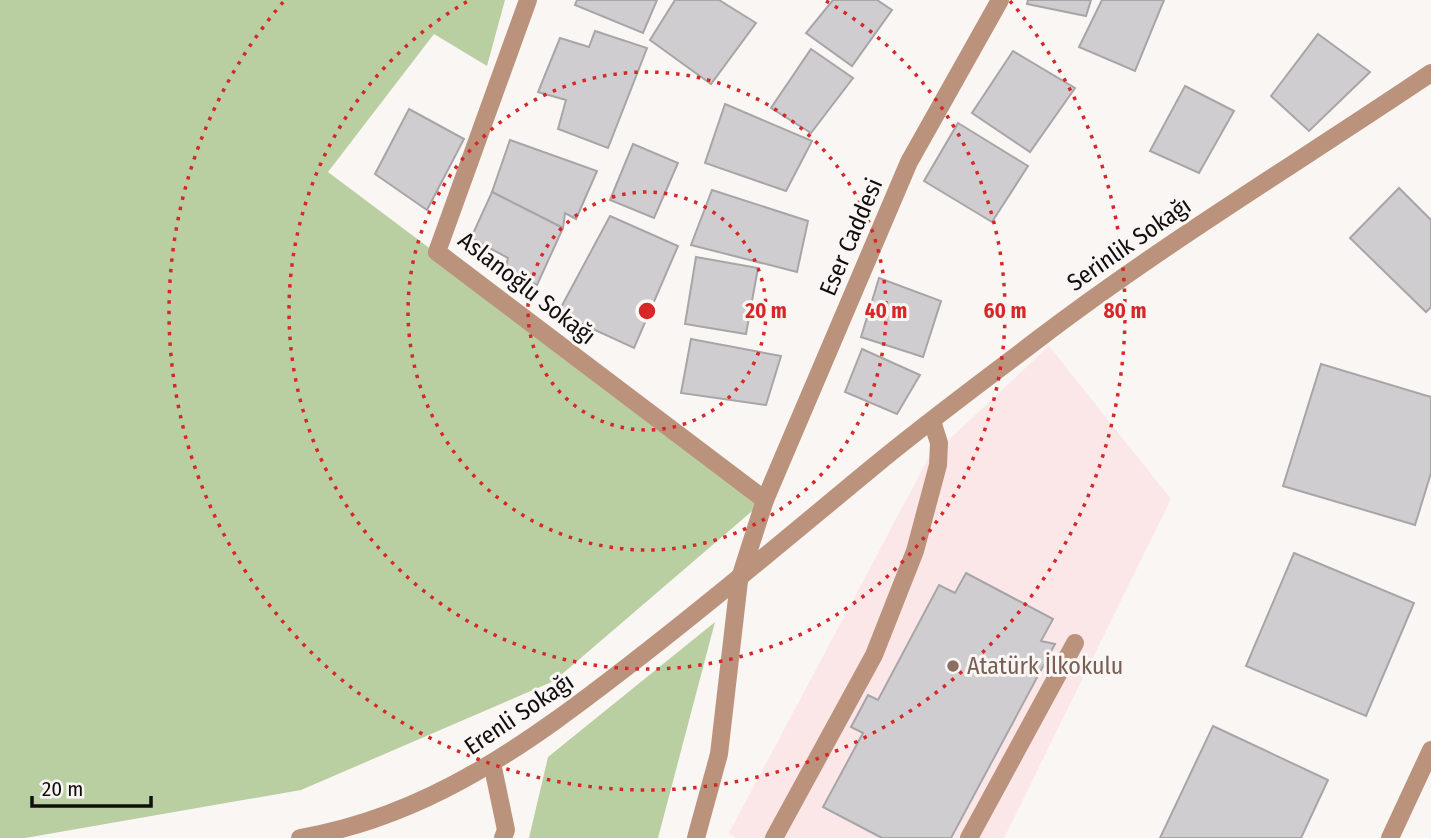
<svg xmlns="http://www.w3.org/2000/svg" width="1431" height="838" font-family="'Fira Sans Condensed',sans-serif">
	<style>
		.education { fill: #fce7e8 }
		.green { fill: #bacfa1 }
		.building { fill: #cfcdd0; stroke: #a7a5a8; stroke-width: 2 }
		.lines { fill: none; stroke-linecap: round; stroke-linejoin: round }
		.minor { stroke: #bb937c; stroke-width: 18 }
		.ring { fill: none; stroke: #d62828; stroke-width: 3.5; stroke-dasharray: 3.5 7 }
		.education-dot { fill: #8d6e63; stroke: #f9f6f4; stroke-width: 2.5 }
		.labels { text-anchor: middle; stroke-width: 6; stroke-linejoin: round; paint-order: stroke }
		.street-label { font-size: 24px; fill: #100f0e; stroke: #f9f6f4 }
		.education-label { font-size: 24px; fill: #785e54; stroke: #f9f6f4; text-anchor: start }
		.centre { fill: #d62828; stroke: #f9f6f4; stroke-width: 3.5 }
		.ring-label { font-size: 21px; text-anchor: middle; font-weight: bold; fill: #d62828; stroke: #f9f6f4; stroke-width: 6; stroke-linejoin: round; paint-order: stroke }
	</style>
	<rect width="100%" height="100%" fill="#f9f6f4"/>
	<!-- education -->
	<polygon class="education" points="1049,346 1171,499 1004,838 736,838 729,833 928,459"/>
	<!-- green -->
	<g class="green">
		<polygon points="0,0 505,0 487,66 434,34 328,172 765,500 554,681 301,790 25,838 0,838"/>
		<polygon points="715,622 658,838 529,838 548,757"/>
	</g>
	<!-- building -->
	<g class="building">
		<polygon points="577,0 657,0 643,33 575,5"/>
		<polygon points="675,0 719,0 756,23 711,84 650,40"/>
		<polygon points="833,0 877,0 892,10 852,66 806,33"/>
		<polygon points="1028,0 1091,0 1086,16 1027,4"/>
		<polygon points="1102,0 1164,0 1135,71 1079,47"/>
		<polygon points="595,31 647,48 608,148 558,129 566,100 538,92 560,38 589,47"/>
		<polygon points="1318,34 1370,72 1309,131 1271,96"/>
		<polygon points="811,49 853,78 811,133 771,108"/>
		<polygon points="1013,51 1075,88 1030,152 972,113"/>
		<polygon points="1185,86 1234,111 1199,173 1150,151"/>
		<polygon points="725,104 812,141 786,191 705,163"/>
		<polygon points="409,109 464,139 427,210 375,174"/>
		<polygon points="958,123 1028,166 992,222 924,181"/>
		<polygon points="510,140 597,171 576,219 565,213 563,228 492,192"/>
		<polygon points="633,144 678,163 654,218 610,200"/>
		<polygon points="1399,188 1431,220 1431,307 1426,312 1350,238"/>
		<polygon points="712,190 808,221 797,272 691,245"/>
		<polygon points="492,192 563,228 537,285 505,270 508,258 471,238"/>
		<polygon points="610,216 678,246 634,348 558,313"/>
		<polygon points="696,257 758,268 746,334 685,324"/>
		<polygon points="879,278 941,301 923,357 861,337"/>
		<polygon points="691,339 781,356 766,405 681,393"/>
		<polygon points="862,349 920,375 897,414 845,392"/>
		<polygon points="1321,364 1431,397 1431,473 1415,525 1283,486"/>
		<polygon points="1294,553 1414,603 1366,716 1246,666"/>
		<polygon points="966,573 1053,619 1041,641 1055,644 951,838 882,838 823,807 863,733 851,727 868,695 878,700 939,585 955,593"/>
		<polygon points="1213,726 1328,780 1301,838 1160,838"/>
	</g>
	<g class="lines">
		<!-- minor -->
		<g class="minor">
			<polyline points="528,0 437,252 765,500"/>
			<polyline points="492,763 506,830 503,838"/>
			<path d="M300 838C430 816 530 742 632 663 714 600 793 533 873 467 926 423 982 382 1037 340 1163 244 1299 162 1431 73"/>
			<polyline points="696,838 719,754 739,581 765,500 909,162 1000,0"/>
			<polyline points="774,838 874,655 915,551 938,465 939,443 932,421"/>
			<polyline points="969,838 1075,643"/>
			<polyline points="1390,838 1431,750"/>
		</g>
	</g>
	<!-- distance rings -->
	<g class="ring">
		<circle cx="647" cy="311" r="119"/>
		<circle cx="647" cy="311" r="239"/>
		<path d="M826 1A358 358 0 1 1 468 1"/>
		<path d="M1010 1A478 478 0 1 1 284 1"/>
	</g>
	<!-- markers -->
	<circle class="education-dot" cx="953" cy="666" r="7"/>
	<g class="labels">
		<!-- street labels -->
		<g class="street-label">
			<text transform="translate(851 237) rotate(-67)" y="8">Eser Caddesi</text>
			<text transform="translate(1129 244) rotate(-35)" y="8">Serinlik Sokağı</text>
			<text transform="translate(527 288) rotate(38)" y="8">Aslanoğlu Sokağı</text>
			<text transform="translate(519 714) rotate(-34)" y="8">Erenli Sokağı</text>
		</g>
		<!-- education labels -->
		<g class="education-label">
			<text x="967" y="674">Atatürk İlkokulu</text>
		</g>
	</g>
	<circle cx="647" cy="311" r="10" class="centre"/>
	<g class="ring-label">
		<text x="766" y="318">20 m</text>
		<text x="886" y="318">40 m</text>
		<text x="1005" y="318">60 m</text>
		<text x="1125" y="318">80 m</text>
	</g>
	<!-- scale -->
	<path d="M32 796v10h119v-10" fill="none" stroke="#100f0e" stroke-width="3.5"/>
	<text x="42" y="796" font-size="21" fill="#100f0e" stroke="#f9f6f4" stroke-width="5" paint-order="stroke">20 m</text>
</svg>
